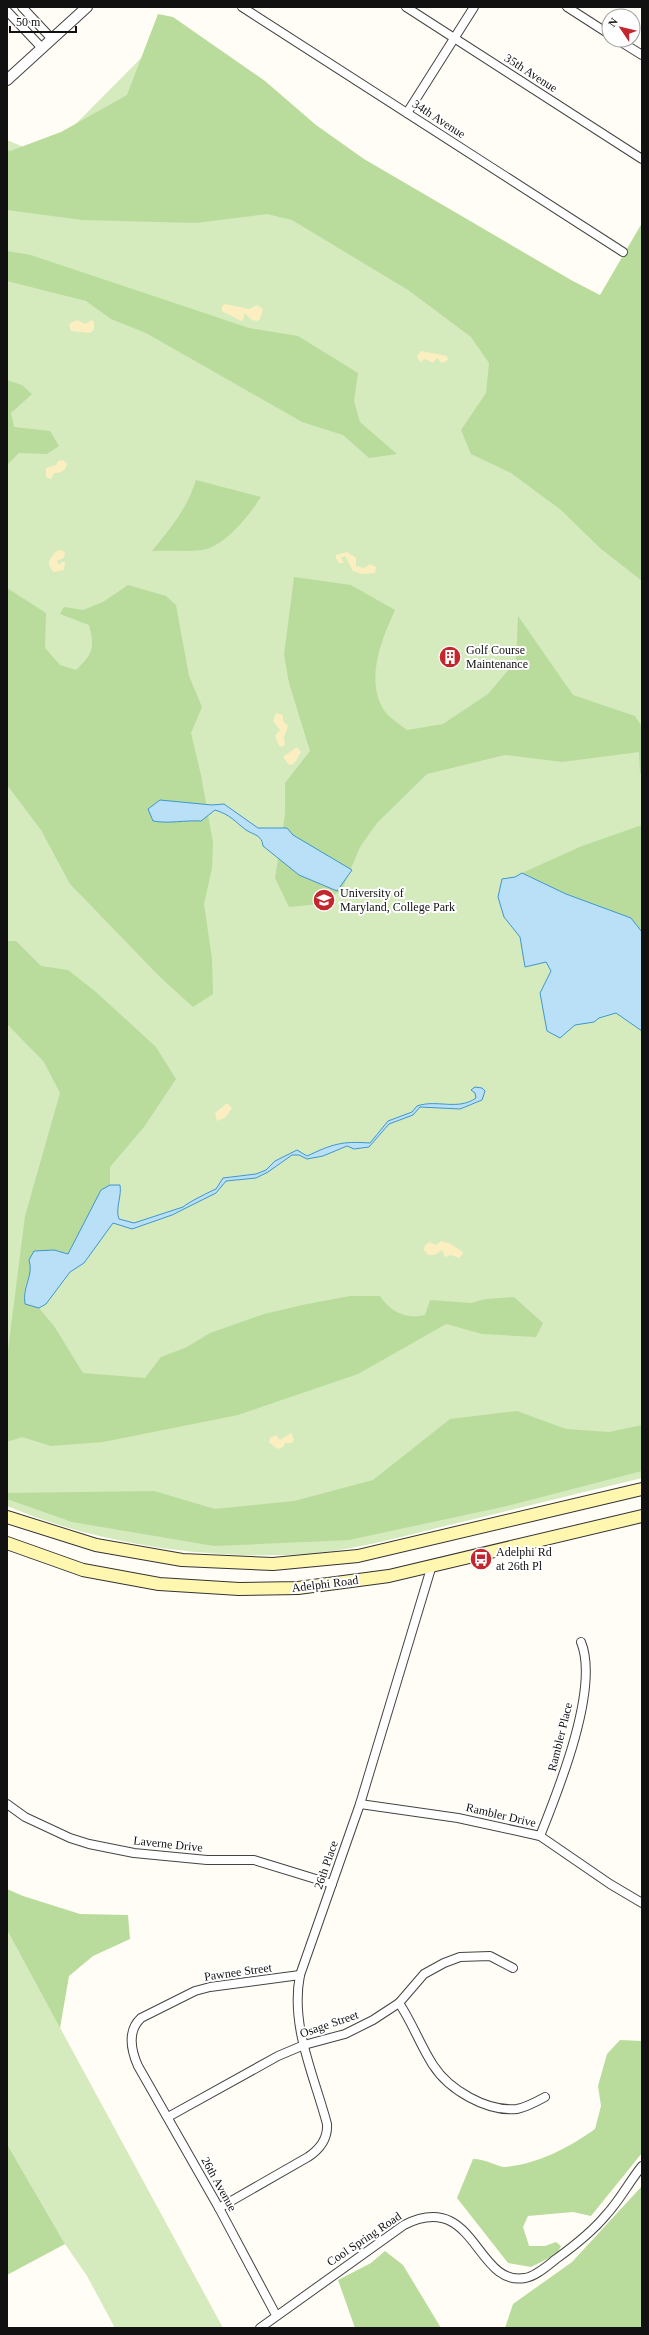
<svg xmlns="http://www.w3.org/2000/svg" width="649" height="2335" font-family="Georgia,serif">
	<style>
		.green { fill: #d5ebbd }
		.forest { fill: #b9dc9c }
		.sand { fill: #fbeec1 }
		.water { fill: #b9e0f7; stroke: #3f96cf }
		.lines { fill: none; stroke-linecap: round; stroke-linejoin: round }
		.minor-casing { stroke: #444; stroke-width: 10 }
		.tertiary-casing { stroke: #444; stroke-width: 12 }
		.secondary-casing { stroke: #333; stroke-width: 14 }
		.minor { stroke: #fff; stroke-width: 8 }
		.tertiary { stroke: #fff; stroke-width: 10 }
		.secondary { stroke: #fff6b0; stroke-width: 12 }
		.labels { text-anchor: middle; stroke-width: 4; stroke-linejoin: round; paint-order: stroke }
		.street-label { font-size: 12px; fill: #111; stroke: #fff }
		.poi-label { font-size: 12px; fill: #111; stroke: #fff; text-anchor: start }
	</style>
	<rect width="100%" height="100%" fill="#fffdf5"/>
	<!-- green -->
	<g class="green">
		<path d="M164 35 591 309 642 310V1478C576 1494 511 1510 445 1526 400 1537 354 1550 308 1554 207 1560 100 1545 7 1506V140L44 156Z"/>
		<polygon points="7,1930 223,2328 115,2328 87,2276 65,2244 7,2144"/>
	</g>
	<!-- forest -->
	<g class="forest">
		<polygon points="158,14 173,17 265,81 316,125 364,159 571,280 600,295 642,223 642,581 600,548 561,510 511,473 471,454 461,430 486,393 489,363 471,337 408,290 292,220 267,214 196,223 82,220 7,210 7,150 10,151 61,132 127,95"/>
		<polygon points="7,251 31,255 249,328 298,336 358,373 354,401 360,422 397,454 369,458 343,435 302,422 146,333 111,319 86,301 7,281"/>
		<polygon points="7,380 22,385 32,394 11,413 14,427 50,431 59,446 47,454 19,453 7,465"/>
		<path d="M196 480 261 497C250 514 225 547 202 550 186 552 169 550 152 551 170 529 188 507 196 480Z"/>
		<path d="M294 577 351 585 395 610C382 639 366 676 382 707 386 716 400 724 407 730L443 724 488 694 516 661 518 616 573 695 635 716 642 727V773H640L639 752 562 762 505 755 427 774 377 823 360 847 342 890 319 904 289 907 275 878 285 815V783L310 751 289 683 284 655Z"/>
		<path d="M128 585 166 596 176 605 189 676 202 707 191 733 201 775 213 843 212 868 204 904 212 959 213 994 193 1007 160 977 70 884 41 830 7 785V588L46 613 45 648 60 665 76 670C93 654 95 648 89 625L60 614 64 607 83 610 103 602Z"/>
		<polygon points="642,825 642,932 631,918 566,894 522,873 582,846"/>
		<path d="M7 941H16L41 966 68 970 96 992 156 1047 176 1079 144 1127 110 1167V1185L101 1190 68 1254 54 1250C36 1266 21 1278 25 1304L39 1308 54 1326 83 1373 145 1378 161 1357 187 1347 210 1333 264 1314 307 1304 350 1296H380C389 1311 407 1320 425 1315L430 1300 471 1303 486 1299 514 1297 543 1323 536 1337 482 1334 446 1324 358 1374 238 1415 103 1442 51 1446 22 1437 7 1442V1358L25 1216 60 1093 44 1062 7 1024Z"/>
		<polygon points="517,1411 566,1429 609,1432 642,1425 642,1471 507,1506 349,1540 214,1546 72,1522 7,1499 7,1493 154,1491 215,1509 294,1501 373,1480 450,1419"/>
		<polygon points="7,1889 23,1896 80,1914 128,1915 130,1939 93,1956 69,1976 60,2028 7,1930"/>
		<path d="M620 2040 642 2041V2153L591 2216 573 2212 528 2216 523 2227 529 2246H545L556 2242 561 2246 557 2254 531 2267 508 2263 457 2198 473 2159C486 2159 498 2167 505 2167 538 2164 568 2148 595 2129L601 2106 598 2086 607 2054Z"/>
		<polygon points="7,2144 65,2244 7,2275"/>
		<polygon points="642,2186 642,2328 505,2328 513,2304 572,2262"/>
		<polygon points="385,2251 403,2265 441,2328 355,2328 338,2280 371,2263"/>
	</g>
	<!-- sand -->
	<g class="sand">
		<polygon points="225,304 249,309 257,305 263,309 260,319 257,321 252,320 244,313 244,319 241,321 222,311 222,306"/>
		<polygon points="77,320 85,324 92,320 94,322 94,330 90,333 71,331 69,324"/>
		<polygon points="421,351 447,356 448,360 442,363 437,358 433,363 425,359 420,362 417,356"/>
		<path d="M63 460 67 464C66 470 60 474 54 473L51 479 46 477V468L56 465 58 461Z"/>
		<path d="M62 550 65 553 64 558 57 561 59 565 62 562H65L64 570 54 572C44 562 51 559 56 551Z"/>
		<polygon points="347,552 356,558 356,566 364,568 370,564 376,567 375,573 362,574 353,571 345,556 341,558 344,563 339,563 336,558 336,555"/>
		<polygon points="276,713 283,715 283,721 288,726 284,737 285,745 282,747 279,746 275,736 280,730 273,721"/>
		<polygon points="297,747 301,752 294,764 289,765 283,757"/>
		<polygon points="227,1103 232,1108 226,1117 217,1121 215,1113"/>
		<polygon points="441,1241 451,1244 463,1252 462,1255 459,1258 451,1255 445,1257 442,1250 435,1255 428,1255 424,1250 425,1245 430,1242 436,1245"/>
		<polygon points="291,1433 294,1439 292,1443 285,1443 283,1447 277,1449 269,1442 270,1438 276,1435 280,1440"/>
	</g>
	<!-- water -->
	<g class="water">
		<path d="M160 800 212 805 224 804 258 828H287L293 835 352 870 337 891 299 875 263 846C262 835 254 835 246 830 234 821 231 815 215 810L201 821C184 820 169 824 153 821L148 809Z"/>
		<polygon points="522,873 566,894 631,918 642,932 642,1031 616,1013 599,1018 594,1022 575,1025 560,1038 547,1031 540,993 551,971 546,962 525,967 520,937 504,917 498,897 502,879 515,877"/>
		<path d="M475 1087 482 1088 485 1091 482 1100 460 1109 420 1107 413 1115 389 1124 369 1147 354 1149 347 1146 323 1156 307 1159 299 1155H292L268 1172 256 1178 226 1181 216 1193 172 1215 132 1229 113 1223 84 1263 70 1272 46 1304 39 1308 25 1304C22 1286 34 1276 29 1260L34 1251 54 1250 68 1254 101 1190 110 1185H120C122 1196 115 1209 119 1219L134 1223 183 1207C187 1203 211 1191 216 1189L223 1178 256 1174 266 1170 275 1161 297 1150 307 1156C333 1144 341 1141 370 1143L388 1121 412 1112 417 1106C437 1099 458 1111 476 1098L475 1093 471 1090Z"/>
	</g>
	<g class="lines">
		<!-- minor casing -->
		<g class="minor-casing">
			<g id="minor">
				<polyline points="22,7 52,39"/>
				<polyline points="242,7 623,252"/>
				<polyline points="406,7 642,159"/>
				<polyline points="567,7 609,34"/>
				<polyline points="7,11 42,48"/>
				<polyline points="618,40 642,55"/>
				<polyline points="407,113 474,7"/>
				<polyline points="7,1804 25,1817 70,1838 89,1844 134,1853 207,1860 254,1860 332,1884"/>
				<polyline points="360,1804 458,1818 540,1836 610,1884 642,1903"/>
				<path d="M540 1836C558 1791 600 1688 581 1642"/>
				<path d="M399 2003C412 2022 420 2045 433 2065 449 2090 487 2112 517 2109 527 2107 536 2102 545 2097"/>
				<polyline points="168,2117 278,2056 304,2045 345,2034 373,2020 399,2003 424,1974 444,1963 460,1957 490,1956 513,1968"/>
				<path d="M219 2208 308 2157C320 2149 328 2139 327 2124 314 2075 290 2026 300 1975L360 1804 432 1565"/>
				<path d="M276 2315 219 2208 138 2066C131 2050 127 2031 141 2018L195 1991 210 1987 300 1975"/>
				<path d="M260 2328 404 2225C476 2189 475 2287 525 2278 536 2276 547 2266 556 2259 574 2246 592 2232 606 2215 620 2200 629 2182 642 2166"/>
			</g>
		</g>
		<!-- tertiary casing -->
		<g class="tertiary-casing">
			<polyline id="tertiary" points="7,80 87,7"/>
		</g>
		<!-- secondary casing -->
		<g class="secondary-casing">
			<g id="secondary">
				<polyline points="7,1517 96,1545 182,1560 273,1564 358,1556 642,1489"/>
				<polyline points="7,1543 83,1570 159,1584 239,1589 298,1588 389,1576 642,1516"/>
			</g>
		</g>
		<!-- minor -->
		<use href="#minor" class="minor"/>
		<!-- tertiary -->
		<use href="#tertiary" class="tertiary"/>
		<!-- secondary -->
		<use href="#secondary" class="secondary"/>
	</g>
	<!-- icons -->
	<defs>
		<g id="building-disc" transform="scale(1.15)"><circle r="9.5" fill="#c4262e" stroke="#fff"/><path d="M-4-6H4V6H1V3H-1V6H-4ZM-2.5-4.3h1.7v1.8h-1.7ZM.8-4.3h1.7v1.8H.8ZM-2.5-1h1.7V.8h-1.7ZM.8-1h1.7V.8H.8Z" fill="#fff"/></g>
		<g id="university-disc" transform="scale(1.15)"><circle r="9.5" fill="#c4262e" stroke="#fff"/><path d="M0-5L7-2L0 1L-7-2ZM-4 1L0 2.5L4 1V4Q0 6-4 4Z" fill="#fff"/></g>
		<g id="bus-disc" transform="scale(1.15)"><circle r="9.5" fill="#c4262e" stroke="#fff"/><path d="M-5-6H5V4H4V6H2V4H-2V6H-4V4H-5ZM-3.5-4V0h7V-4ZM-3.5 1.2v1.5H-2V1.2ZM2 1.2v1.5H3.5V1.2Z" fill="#fff"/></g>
	</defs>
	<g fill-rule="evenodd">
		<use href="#building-disc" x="450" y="657"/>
		<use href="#university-disc" x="324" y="900"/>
		<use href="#bus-disc" x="481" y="1559"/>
	</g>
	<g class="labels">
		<!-- street labels -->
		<g class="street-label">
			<text transform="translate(531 73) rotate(33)" y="4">35th Avenue</text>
			<text transform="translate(439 119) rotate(33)" y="4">34th Avenue</text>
			<text transform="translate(325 1584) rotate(-7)" y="4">Adelphi Road</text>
			<text transform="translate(560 1737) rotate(-76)" y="4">Rambler Place</text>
			<text transform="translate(501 1815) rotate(13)" y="4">Rambler Drive</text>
			<text transform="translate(168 1844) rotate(6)" y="4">Laverne Drive</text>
			<text transform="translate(326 1865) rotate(-71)" y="4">26th Place</text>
			<text transform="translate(238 1972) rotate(-8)" y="4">Pawnee Street</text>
			<text transform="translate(329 2024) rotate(-19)" y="4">Osage Street</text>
			<text transform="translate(219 2184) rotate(61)" y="4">26th Avenue</text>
			<text transform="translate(364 2239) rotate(-34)" y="4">Cool Spring Road</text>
		</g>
		<!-- poi labels -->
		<g class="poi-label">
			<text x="466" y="654">Golf Course<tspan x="466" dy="14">Maintenance</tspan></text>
			<text x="340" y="897">University of<tspan x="340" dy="14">Maryland, College Park</tspan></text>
			<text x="496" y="1556">Adelphi Rd<tspan x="496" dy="14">at 26th Pl</tspan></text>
		</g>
	</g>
	<!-- border -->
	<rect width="649" height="2335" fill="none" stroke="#111111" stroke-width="16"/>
	<!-- north arrow -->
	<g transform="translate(621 28) rotate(305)"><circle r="19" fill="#ffffff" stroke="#a0a0a0"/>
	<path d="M0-3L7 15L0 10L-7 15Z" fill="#c4262e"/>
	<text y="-6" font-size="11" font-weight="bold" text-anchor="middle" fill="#111111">N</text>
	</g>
	<!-- scale -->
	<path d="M10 26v6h66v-6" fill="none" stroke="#111111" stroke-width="2"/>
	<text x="16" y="26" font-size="12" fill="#111111" stroke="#ffffff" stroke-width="3" paint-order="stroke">50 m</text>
</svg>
